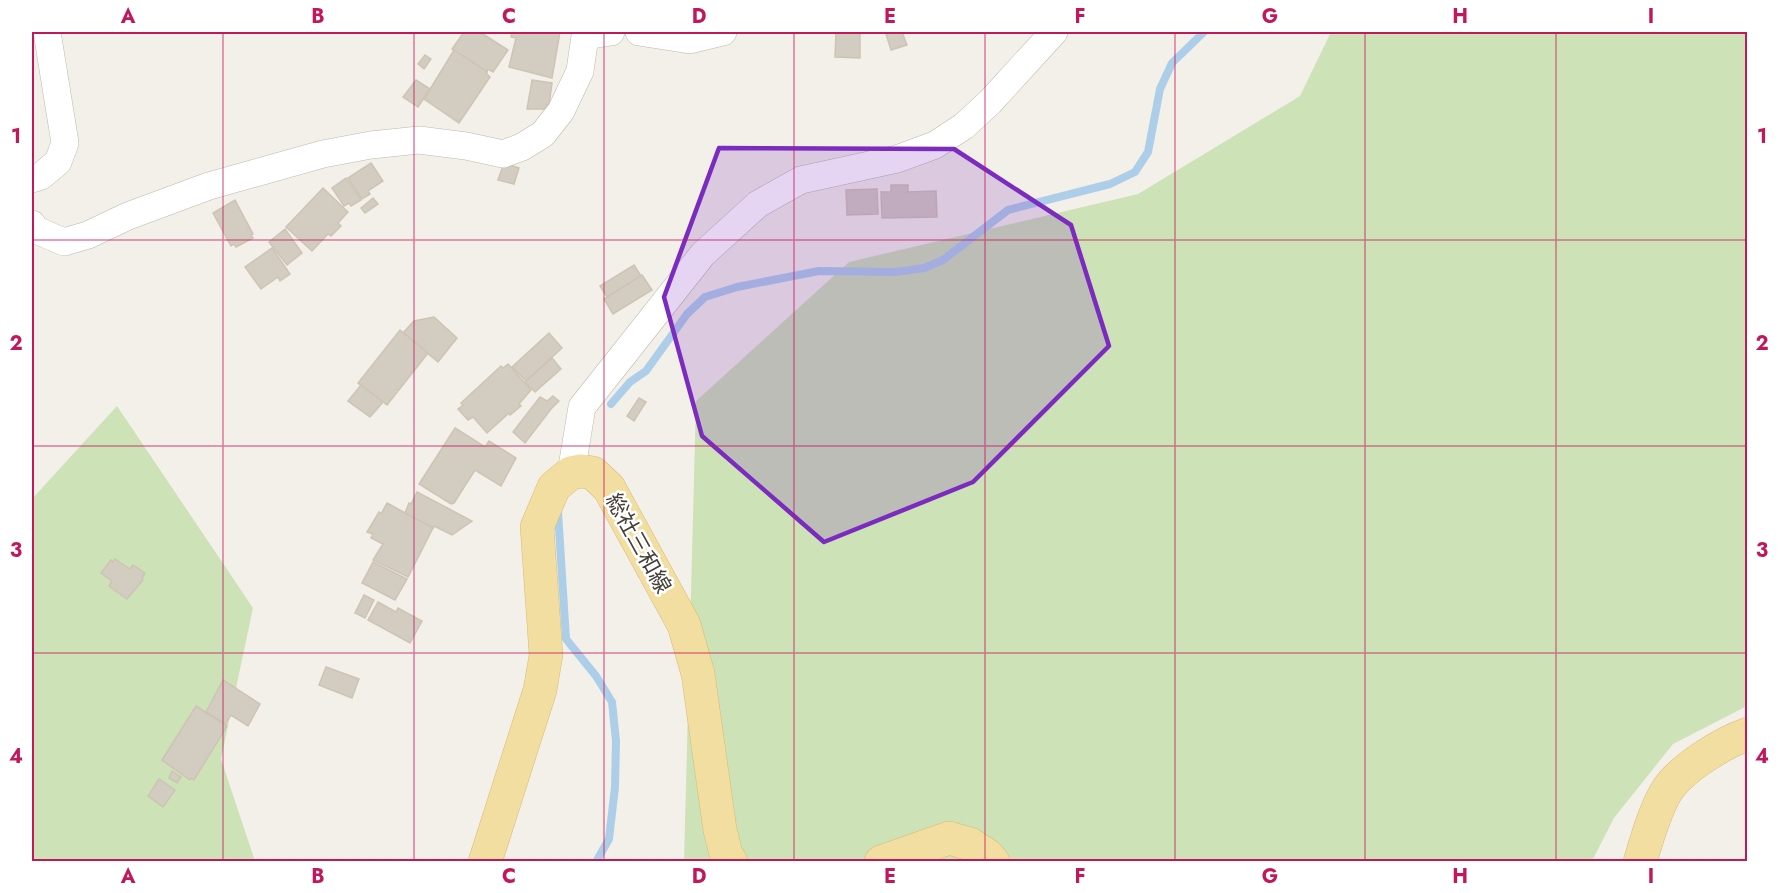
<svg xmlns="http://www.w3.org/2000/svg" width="1779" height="893" font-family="Jost,'Noto Sans JP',sans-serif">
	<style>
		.green { fill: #cde2b7 }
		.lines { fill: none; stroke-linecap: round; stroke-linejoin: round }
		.stream { stroke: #adcee8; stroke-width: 8 }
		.building { fill: #d3ccc0; stroke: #cdc4b4; stroke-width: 1.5 }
		.street-casing { stroke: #bdb8ad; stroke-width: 28 }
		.primary-casing { stroke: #d6bb74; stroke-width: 34 }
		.street { stroke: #fff; stroke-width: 27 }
		.primary { stroke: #f3dea2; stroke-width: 33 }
		.marked { fill: #7b2cbf; fill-opacity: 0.2; stroke: #7b2cbf; stroke-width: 4.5; stroke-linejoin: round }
		.grid { fill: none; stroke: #c2185b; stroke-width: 1.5; stroke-opacity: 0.55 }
		.labels { text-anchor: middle; stroke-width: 5; stroke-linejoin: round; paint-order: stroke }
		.street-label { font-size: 22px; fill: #454138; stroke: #fff }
		.neatline { fill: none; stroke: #c2185b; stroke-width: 2 }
		.grid-label { font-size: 20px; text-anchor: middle; font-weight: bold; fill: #c2185b }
	</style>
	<rect width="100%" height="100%" fill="#f3f0e9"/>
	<!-- green -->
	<g class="green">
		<polygon points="1331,32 1747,32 1747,706 1673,744 1614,818 1592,861 684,862 696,401 849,262 1138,194 1300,96"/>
		<polygon points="117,406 253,608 221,759 255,861 32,861 32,499"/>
	</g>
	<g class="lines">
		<!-- stream -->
		<g class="stream">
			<polyline points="611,404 630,382 646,371 687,314 705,297 737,287 819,271 896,272 924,268 943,260 1008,210 1110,184 1135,172 1148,152 1160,89 1172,63 1204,32"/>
			<polyline points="558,512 566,639 596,676 612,702 616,741 615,787 609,839 596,862"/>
		</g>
	</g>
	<!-- building -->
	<g class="building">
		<polygon points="464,32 480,32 508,50 493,72 488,69 487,72 452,49"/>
		<polygon points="512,32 560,32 552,78 509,67 516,38 511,37"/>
		<polygon points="894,32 902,32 907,45 891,50 886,34"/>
		<polygon points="836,33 860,33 860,58 835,57"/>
		<polygon points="454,50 487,72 486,73 490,77 459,123 424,99"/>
		<polygon points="425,55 431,59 424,69 418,64"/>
		<polygon points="416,80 430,89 418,107 403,97"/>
		<polygon points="532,80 552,83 549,105 546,105 546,109 527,109"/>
		<polygon points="371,163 383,181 368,191 370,194 362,199 348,178"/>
		<polygon points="504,163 519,168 514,184 498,180"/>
		<polygon points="346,178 361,200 351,206 349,203 344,206 332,188"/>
		<polygon points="891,185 908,185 908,192 936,191 937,217 882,218 881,192 891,192"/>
		<polygon points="323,188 348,212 338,223 341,226 331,236 328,234 312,251 286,227"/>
		<polygon points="877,189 878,214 847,215 846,190"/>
		<polygon points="373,198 378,204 365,213 361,208"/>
		<polygon points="235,200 253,234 251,235 253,238 236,247 234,244 231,246 213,213"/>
		<polygon points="285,229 302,253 287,265 269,242"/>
		<polygon points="272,248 290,274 280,281 278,277 261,289 245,267"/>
		<polygon points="634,265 641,276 607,297 600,286"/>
		<polygon points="642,275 652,290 613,314 604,299"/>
		<polygon points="434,317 457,338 438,362 403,333 414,321"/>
		<polygon points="400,330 428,353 387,405 358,383"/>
		<polygon points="549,333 562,348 526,381 512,367"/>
		<polygon points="552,358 561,369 535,392 525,382"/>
		<polygon points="508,364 531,390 519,404 521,406 510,415 509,413 487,433 473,417 468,420 458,409 463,405 461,403 501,366 503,368"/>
		<polygon points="361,385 383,402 370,417 348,401"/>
		<polygon points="553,396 559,401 551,409 525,443 513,432 540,397 547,401"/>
		<polygon points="639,398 646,402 634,421 627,416"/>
		<polygon points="455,428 485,447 489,441 516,458 501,486 475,470 454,503 451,504 419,484"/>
		<polygon points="417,492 472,521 452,535 434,526 433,528 405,513 409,503 411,504"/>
		<polygon points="387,503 433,528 408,577 373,560 383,544 371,538 373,534 367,532 379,512 381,514"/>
		<polygon points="115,559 130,569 133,565 145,573 142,578 143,580 127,599 109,586 112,581 101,573 111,560 113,562"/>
		<polygon points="373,562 407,579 395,600 362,583"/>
		<polygon points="364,595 374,600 365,618 355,613"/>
		<polygon points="378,602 396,612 398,608 422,621 410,643 368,620"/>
		<polygon points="326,667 359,679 352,698 319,685"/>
		<polygon points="223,680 260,704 248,726 231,715 225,724 206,712"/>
		<polygon points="196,706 227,726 194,780 191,778 190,780 162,760"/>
		<polygon points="172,771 181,777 177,783 169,778"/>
		<polygon points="159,779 175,790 163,807 148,796"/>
	</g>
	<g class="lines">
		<!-- street casing -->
		<g class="street-casing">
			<g id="street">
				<polyline points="639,32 690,40 723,32"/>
				<polyline points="32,179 41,176 58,162 65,143 47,32"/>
				<polyline points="32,224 36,230 64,242 88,235 128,216 209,186 323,154 371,145 419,140 466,146 503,154 522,147 543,134 561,111 580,71 585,36 611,32"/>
				<polyline points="571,473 582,407 703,254 758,204 801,180 897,159 935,145 964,126 990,102 1054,32"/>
			</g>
		</g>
		<!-- primary casing -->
		<g class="primary-casing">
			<g id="primary">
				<polyline points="485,862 540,690 546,655 537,527 554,487 571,473 581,471 593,473 609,488 684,625 698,674 720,830 726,854 731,862"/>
				<polyline points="881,862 949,838 970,844 987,855 993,862"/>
				<path d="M1640 862C1646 842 1655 810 1666 792 1680 769 1722 743 1748 734"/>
			</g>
		</g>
		<!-- street -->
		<use href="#street" class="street"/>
		<!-- primary -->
		<use href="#primary" class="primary"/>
	</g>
	<!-- marked area -->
	<path class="marked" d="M719 148 954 149 1071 225 1109 346 973 482 824 542 702 436 664 297Z"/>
	<!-- grid -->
	<path class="grid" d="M223 32V862M414 32V862M604 32V862M794 32V862M985 32V862M1175 32V862M1365 32V862M1556 32V862M32 240H1748M32 446H1748M32 653H1748"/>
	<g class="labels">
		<!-- street labels -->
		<g class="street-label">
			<text transform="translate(639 543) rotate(61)" y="8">総社三和線</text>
		</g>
	</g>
	<!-- border -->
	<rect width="1779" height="893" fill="none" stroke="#ffffff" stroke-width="66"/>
	<rect x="33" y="33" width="1713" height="827" class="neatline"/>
	<g class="grid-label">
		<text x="128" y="23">A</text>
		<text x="318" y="23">B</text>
		<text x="509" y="23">C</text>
		<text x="699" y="23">D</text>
		<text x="890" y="23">E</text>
		<text x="1080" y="23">F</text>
		<text x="1270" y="23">G</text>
		<text x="1460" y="23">H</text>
		<text x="1651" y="23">I</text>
		<text x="16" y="143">1</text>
		<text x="1762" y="143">1</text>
		<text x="16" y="350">2</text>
		<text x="1762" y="350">2</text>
		<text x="16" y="557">3</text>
		<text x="1762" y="557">3</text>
		<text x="16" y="763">4</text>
		<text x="1762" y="763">4</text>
		<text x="128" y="883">A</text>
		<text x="318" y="883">B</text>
		<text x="509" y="883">C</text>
		<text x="699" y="883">D</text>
		<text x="890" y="883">E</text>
		<text x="1080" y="883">F</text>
		<text x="1270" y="883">G</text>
		<text x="1460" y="883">H</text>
		<text x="1651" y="883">I</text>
	</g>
</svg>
